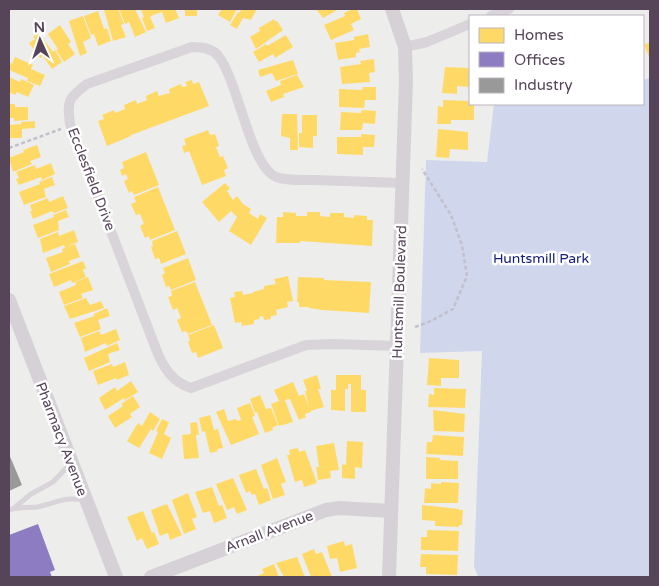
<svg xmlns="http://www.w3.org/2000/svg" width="659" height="586" font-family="'Varela Round',sans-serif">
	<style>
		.green { fill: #d0d7ed }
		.homes { fill: #ffd966 }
		.offices { fill: #8e7cc3 }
		.industry { fill: #999 }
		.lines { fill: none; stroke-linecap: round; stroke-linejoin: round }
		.path { stroke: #c2c0cd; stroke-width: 2.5; stroke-dasharray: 4 2.5; stroke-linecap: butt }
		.lane { stroke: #d9d4d9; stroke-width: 5 }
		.street { stroke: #d9d4d9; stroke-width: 10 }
		.secondary { stroke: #d6d1d7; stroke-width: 14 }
		.labels { text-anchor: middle; stroke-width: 5; stroke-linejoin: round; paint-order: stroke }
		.street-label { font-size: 14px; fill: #564459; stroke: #fff }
		.park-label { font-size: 14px; fill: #15217a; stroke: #fff }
	</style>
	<rect width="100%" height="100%" fill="#edeeec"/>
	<!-- green -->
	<polygon class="green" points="650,78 650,577 478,577 474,566 482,351 420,353 426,160 487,162 494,104 643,104 643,80"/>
	<!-- homes -->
	<g class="homes">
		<polygon points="108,9 118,9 124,24 121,25 126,37 113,41 104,10"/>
		<polygon points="119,9 135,9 146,32 135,37 129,22 125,24"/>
		<polygon points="141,9 175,9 179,18 166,23 162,12 153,15 150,17 155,28 147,31 142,18 144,17"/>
		<rect x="185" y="9" width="12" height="7"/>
		<polygon points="222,9 237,9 230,22 218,15"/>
		<polygon points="242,9 257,9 251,20 243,18 237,29 230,25 238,12 239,13"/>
		<polygon points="316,9 339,9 323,18"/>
		<polygon points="353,9 357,9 361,19 351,24 354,30 331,40 324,25 345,16 344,13"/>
		<polygon points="98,11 104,29 107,28 111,41 98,46 94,34 91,35 84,16"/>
		<polygon points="83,16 91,38 83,42 87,53 80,56 69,21"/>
		<polygon points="274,19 275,21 277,21 283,30 256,49 250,37 260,31 259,28"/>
		<polygon points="60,25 71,42 68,44 75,54 64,62 56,50 58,49 48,34"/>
		<polygon points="39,33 53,52 55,50 62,62 52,69 43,56 40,58 29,43 35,39 33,37"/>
		<polygon points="368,34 370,47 359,49 360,52 356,53 356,57 338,60 335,43 354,40 354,37"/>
		<polygon points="286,35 293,47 275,58 273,54 259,62 253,52 266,44 267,46"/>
		<polygon points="650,42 650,59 644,45"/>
		<polygon points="15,57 33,65 31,69 45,75 40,86 27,81 28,78 9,70 10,63 12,64"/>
		<polygon points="374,59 375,72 369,73 370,82 342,84 340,67 361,64 360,61"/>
		<polygon points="293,60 298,74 276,81 272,73 260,77 258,70"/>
		<polygon points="445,67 470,68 470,87 457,86 457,94 442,93"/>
		<polygon points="297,75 304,87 283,94 284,97 271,102 266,91 281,85 280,81"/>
		<polygon points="9,77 20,82 21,79 34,85 28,97 17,92 15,95 9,92"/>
		<polygon points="192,80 193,84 199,82 209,106 131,135 131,136 107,146 98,121 104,119 102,115 114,110 115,113 125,109 124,105 136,100 137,104 147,100 146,96 157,91 159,96 170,93 169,89 181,84 182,87 187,86 185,82"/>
		<polygon points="363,87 376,87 376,100 365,100 364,108 339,107 339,89 362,90"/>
		<polygon points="443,100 470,101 470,104 474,104 474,120 451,120 451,124 437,124 438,106 443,107"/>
		<polygon points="9,104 15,104 15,107 28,107 28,120 14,121 14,118 9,118"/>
		<polygon points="362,110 376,111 375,124 363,123 362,130 340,130 341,112 361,113"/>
		<polygon points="282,114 297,114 298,150 290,150 290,138 281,136"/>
		<polygon points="302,115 317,115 317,136 313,136 313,148 299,147 299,133 302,133"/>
		<polygon points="35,121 35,128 22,129 22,138 9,138 9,125 21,124 21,122"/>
		<polygon points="438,129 468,132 468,150 450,149 449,158 436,157"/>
		<polygon points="208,130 210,135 215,134 219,146 216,147 220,157 223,156 228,168 224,170 226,176 202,185 189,151 184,153 182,146 186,145 184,139"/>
		<polygon points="361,134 375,135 374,147 363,147 363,155 337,154 337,137 361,137"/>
		<polygon points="37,145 41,157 30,161 32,164 13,172 9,158 24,152 23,150"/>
		<polygon points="146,152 159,185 134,195 132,191 129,193 124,181 128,179 126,174 122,176 120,170 124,168 122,162"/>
		<polygon points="51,163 55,174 42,180 41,177 19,185 16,179 19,178 16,172 35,165 36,169"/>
		<polygon points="52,177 55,185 44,189 46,197 24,205 19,192 40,184 39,182"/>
		<polygon points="225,183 230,188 227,191 233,200 237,196 243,204 251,209 249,213 258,219 260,214 267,218 251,245 229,231 237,217 231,211 219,222 202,202"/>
		<polygon points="158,187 175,230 150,240 149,236 145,238 140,226 144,224 140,214 136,215 131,204 136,202 134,197"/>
		<polygon points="63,196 68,208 54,213 52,211 33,219 30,211 32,211 30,205 48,198 49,202"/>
		<polygon points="66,210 69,217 58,221 59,230 38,238 33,225 54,217 53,215"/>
		<polygon points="283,212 296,213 296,216 307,216 307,212 320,212 320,216 330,217 330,213 344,213 344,217 354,218 354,215 367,216 367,220 373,220 372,246 300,241 300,243 276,243 277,217 283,217"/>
		<polygon points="74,230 78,242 67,246 75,244 80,257 69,261 70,264 51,272 46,258 63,252 62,249 65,248 64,245 43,253 40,239 58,232 59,236"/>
		<polygon points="177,231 186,254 161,264 159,258 155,259 151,247 153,246 152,241"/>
		<polygon points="188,258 196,280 171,290 169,286 166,287 162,275 165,273 163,268"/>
		<polygon points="83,261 86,268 83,270 86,277 72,283 71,280 54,287 49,274"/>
		<polygon points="288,276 293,301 287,302 288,307 276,310 277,315 271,316 271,319 264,320 263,316 259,317 260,319 254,320 254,324 242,326 241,322 235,323 230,298 235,297 234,292 242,291 243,295 253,293 253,292 264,289 264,286 276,284 274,279"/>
		<polygon points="88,277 93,290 81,294 83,298 64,305 59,292 76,285 75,282"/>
		<polygon points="298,277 324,278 324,280 371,282 369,313 322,310 309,308 309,307 299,307 299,302 297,302"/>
		<polygon points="195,282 212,325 188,334 186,331 182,332 177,320 181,318 177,308 173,310 168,297 172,296 171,291"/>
		<polygon points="86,298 90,305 101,301 104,308 70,319 64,306"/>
		<polygon points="107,308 110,316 98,320 101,329 80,337 74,323 94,316 94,314"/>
		<polygon points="214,325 223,348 198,358 196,352 192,353 188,342 190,340 188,335"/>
		<polygon points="116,329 120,340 107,346 106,343 85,352 81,338 99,331 101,335"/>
		<polygon points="117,343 120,350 108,354 110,362 89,371 84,358"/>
		<polygon points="429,358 459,360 459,378 441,378 441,386 427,385"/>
		<polygon points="125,362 129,375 117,380 116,378 98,385 93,371 112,364 113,367"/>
		<polygon points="317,375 321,389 318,389 324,407 310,411 305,391 307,391 303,380"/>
		<polygon points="336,375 361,375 361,390 366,390 366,412 351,412 351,384 348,384 348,389 345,389 345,411 331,410 331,390 336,390"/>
		<polygon points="131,381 138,392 125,400 124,398 105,410 99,398 115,387 117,391"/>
		<polygon points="293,382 299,396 304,394 311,412 305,414 306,417 299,420 290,399 285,400 293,422 279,426 271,404 279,401 274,390"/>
		<polygon points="434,388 466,389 465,408 428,407 429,394 434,395"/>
		<polygon points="260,395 266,409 271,408 278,425 272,428 273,430 265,433 257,412 255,413 250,399"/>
		<polygon points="133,396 140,407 130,414 132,417 115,428 108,416 123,406 121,404"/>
		<polygon points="250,403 255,416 252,417 259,434 231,445 216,412 224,409 228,421 236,419 237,421 241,420 237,408"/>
		<polygon points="433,410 465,414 464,432 434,431"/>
		<polygon points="150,412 160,419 153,431 151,429 139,448 127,441 138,423 142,426"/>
		<polygon points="210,415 214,430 218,429 223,448 217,449 218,451 210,453 205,431 202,432 199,418"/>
		<polygon points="162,419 169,422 164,434 171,438 162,459 149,453 158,432 156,431"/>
		<polygon points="197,422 199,435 196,435 199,458 184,459 182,435 191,434 190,423"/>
		<polygon points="433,435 464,437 463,456 426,454 427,442 432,442"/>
		<polygon points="347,441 363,442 362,468 355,467 355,479 342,478 342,464 346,465"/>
		<polygon points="334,443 339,470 330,471 331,478 318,480 316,467 319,467 316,446"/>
		<polygon points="298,448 299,452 305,450 317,483 304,487 302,480 295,482 287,455 290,455 289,450"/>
		<polygon points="426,457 440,458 440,460 458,461 458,479 426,479"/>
		<polygon points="277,458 286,482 281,484 285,495 273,499 261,465"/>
		<polygon points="256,469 264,489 267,488 271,500 259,505 255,494 252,495 250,491 246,493 239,475"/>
		<polygon points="233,478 247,510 237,514 234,507 227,510 216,484"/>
		<polygon points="441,482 459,483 458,503 424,503 425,488 431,489 431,483 441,484"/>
		<polygon points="212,487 219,506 222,505 227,518 214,523 210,511 203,513 195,492"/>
		<polygon points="188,493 197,517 192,519 196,529 184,534 172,500"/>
		<polygon points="167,504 182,535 170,540 168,533 160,536 151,510"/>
		<polygon points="422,505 459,509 459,510 463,510 462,525 459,525 459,527 435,526 435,521 422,520"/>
		<polygon points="143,511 152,533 154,532 159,544 147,549 142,538 137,541 127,517"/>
		<polygon points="427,530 459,531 458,551 421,550 421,537 427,537"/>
		<polygon points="344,541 345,546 352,544 357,568 340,572 337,558 330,559 327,546"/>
		<polygon points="314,549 316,554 322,552 332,577 311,577 302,554"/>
		<polygon points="421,554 458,555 457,575 426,574 426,567 420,567"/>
		<polygon points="297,557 305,577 284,577 276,563"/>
		<polygon points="274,564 279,577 258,577 257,576 264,573 262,569"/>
	</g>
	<!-- offices -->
	<polygon class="offices" points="38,524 55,570 50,572 52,577 9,577 9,535"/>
	<!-- industry -->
	<polygon class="industry" points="9,454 22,485 9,491"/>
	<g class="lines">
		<!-- path -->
		<g class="path">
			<polyline points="9,148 61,129"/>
			<polyline points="415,327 431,321 453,309 467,276 462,245 451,215 422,169"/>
		</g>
		<!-- lane -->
		<g class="lane">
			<polyline points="14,508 31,494 53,482 70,464"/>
			<path d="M9 510C18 507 27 508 37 507 56 504 62 496 84 500"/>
		</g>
		<!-- street -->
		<g class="street">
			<polyline points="491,16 509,9"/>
			<polyline points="405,47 427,42 470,24"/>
			<path d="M397 346 335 344 306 345 191 388C172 382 163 367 156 349L70 124C67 101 68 98 87 84L192 47C202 47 213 48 219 57 238 81 250 166 276 177 287 181 303 180 314 180 344 181 373 182 403 183"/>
		</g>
		<!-- secondary -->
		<g class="secondary">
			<polyline points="9,300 116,577"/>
			<polyline points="151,577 326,510 339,508 391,511"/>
			<polyline points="389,577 406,81 405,47 392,9"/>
		</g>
	</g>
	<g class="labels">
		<!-- street labels -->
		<g class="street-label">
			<text transform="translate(92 179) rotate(69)" y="5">Ecclesfield Drive</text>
			<text transform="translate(399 292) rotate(-88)" y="5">Huntsmill Boulevard</text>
			<text transform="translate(62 439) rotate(69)" y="5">Pharmacy Avenue</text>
			<text transform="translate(269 531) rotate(-21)" y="5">Arnall Avenue</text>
		</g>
		<!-- park labels -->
		<g class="park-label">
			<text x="541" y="263">Huntsmill Park</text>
		</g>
	</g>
	<!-- border -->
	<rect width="659" height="586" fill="none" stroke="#564459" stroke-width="20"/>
	<!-- legend -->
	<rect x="469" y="15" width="175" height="90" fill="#ffffff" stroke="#bbb4bd"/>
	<rect x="479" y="28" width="25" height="15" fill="#ffd966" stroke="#bbb4bd"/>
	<text x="514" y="40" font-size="15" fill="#564459">Homes</text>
	<rect x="479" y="52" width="25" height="15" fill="#8e7cc3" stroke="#bbb4bd"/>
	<text x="514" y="65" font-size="15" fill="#564459">Offices</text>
	<rect x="479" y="78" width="25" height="15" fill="#999999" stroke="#bbb4bd"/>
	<text x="514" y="90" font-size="15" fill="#564459">Industry</text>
	<!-- north arrow -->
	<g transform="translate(40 40) rotate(357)" stroke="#ffffff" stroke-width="4" paint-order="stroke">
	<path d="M0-4L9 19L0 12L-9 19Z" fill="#564459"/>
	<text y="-8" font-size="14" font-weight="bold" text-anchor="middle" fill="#564459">N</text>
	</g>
</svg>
